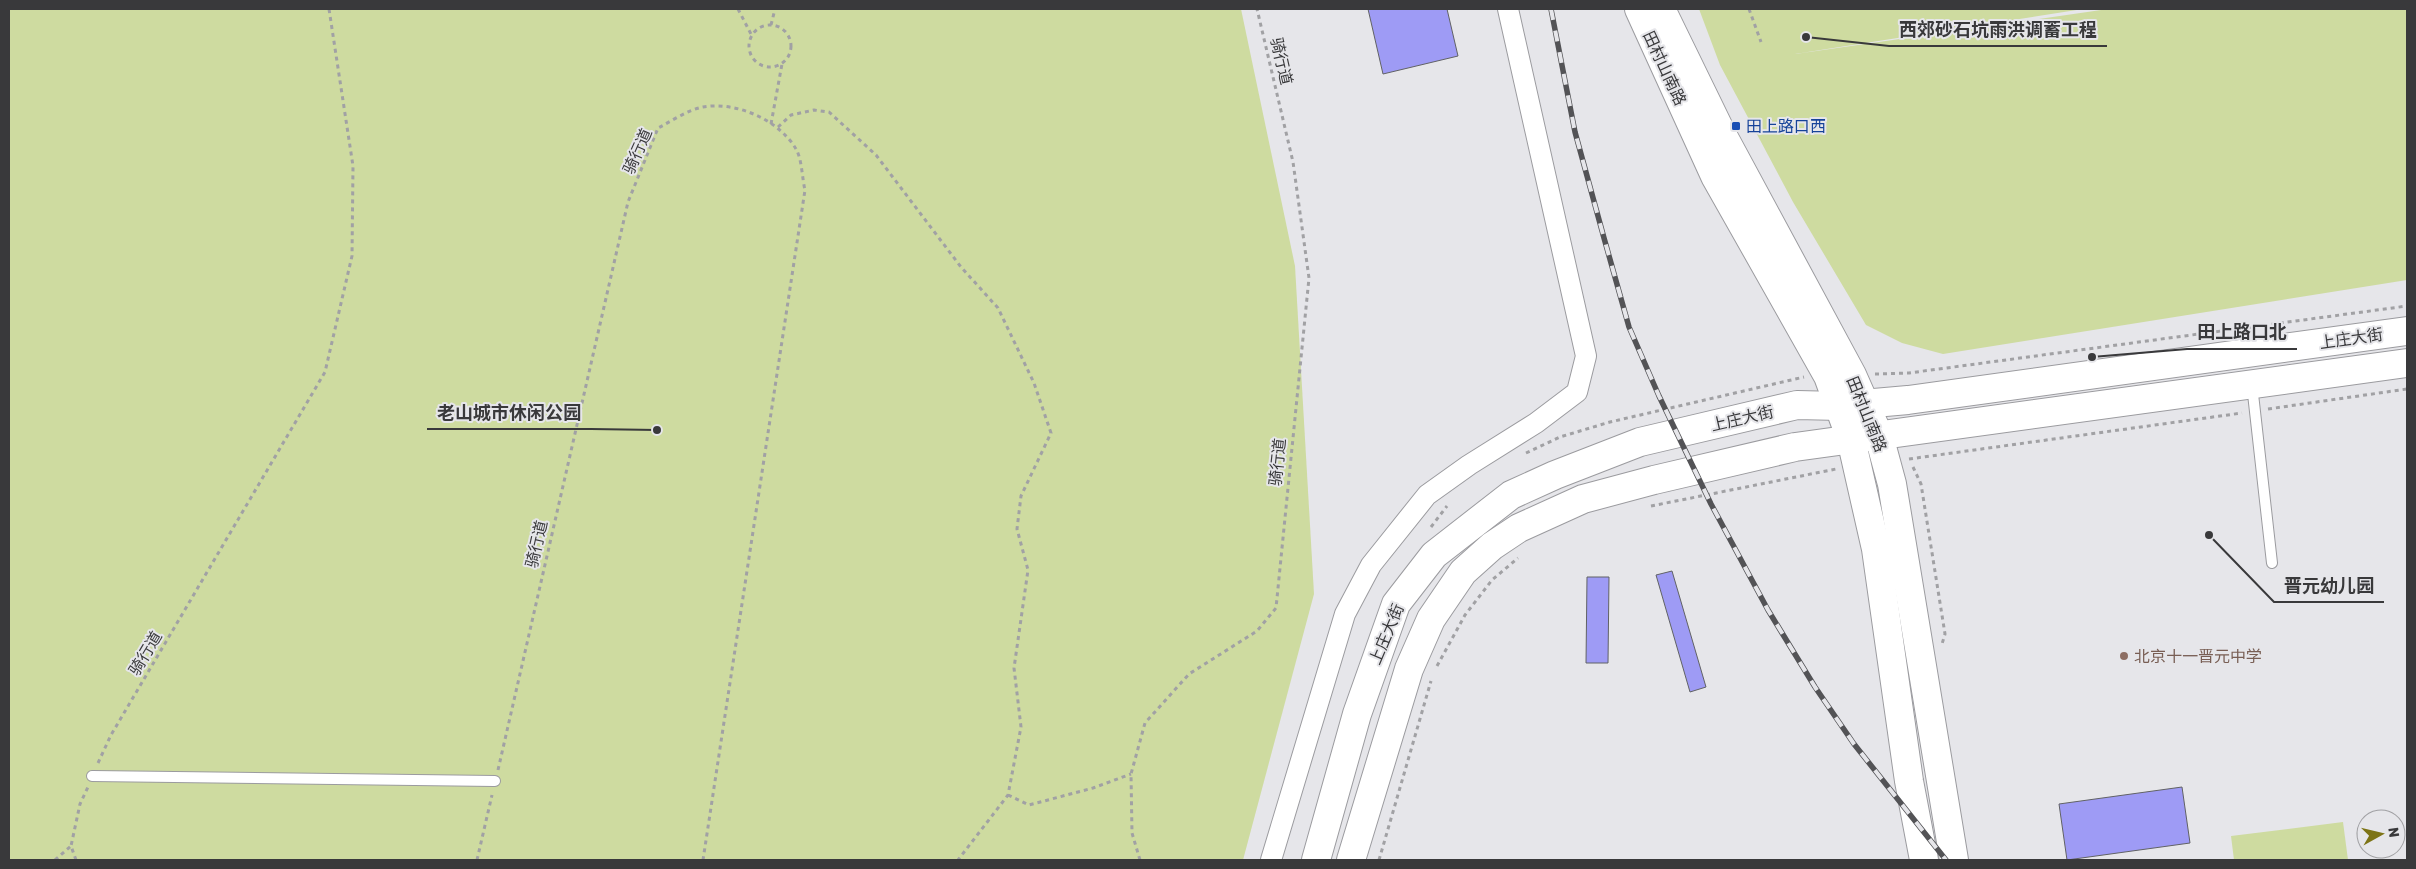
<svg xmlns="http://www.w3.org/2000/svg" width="2416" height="869" font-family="Rubik,'Noto Sans SC',sans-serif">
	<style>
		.green { fill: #cedba0 }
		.building { fill: #9e9bf5; stroke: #616265 }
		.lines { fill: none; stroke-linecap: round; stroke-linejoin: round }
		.lane-casing { stroke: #9b9b9f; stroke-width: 12 }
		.street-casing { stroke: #9b9b9f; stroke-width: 22 }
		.secondary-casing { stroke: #9b9b9f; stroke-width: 30 }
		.primary-casing { stroke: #9b9b9f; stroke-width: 30 }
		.path { stroke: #a1a1a4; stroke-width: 3; stroke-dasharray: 4 4; stroke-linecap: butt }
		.lane { stroke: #fff; stroke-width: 10 }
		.street { stroke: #fff; stroke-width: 20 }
		.secondary { stroke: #fff; stroke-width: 28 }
		.primary { stroke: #fff; stroke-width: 28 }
		.rail-casing { stroke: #535356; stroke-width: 5.5 }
		.rail { stroke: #e6e6ea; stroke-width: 4; stroke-dasharray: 11; stroke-linecap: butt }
		.transit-dot { fill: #1a4fb4; stroke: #e6e6ea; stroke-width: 2 }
		.education-dot { fill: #8d6e63; stroke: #e6e6ea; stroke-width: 2 }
		.labels { text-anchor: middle; stroke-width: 4; stroke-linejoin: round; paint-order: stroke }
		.street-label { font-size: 16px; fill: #39393b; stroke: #e6e6ea }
		.transit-label { font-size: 16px; fill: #164399; stroke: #e6e6ea; text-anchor: start }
		.education-label { font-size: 16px; fill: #785e54; stroke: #e6e6ea; text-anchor: start }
		.leader { fill: none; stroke: #39393b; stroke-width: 2 }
		.callout-dot { fill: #39393b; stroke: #e6e6ea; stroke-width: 2 }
		.callout-label { font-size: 18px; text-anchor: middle; font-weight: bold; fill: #39393b; stroke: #e6e6ea; stroke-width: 4; stroke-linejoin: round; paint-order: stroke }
	</style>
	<rect width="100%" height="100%" fill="#e6e6ea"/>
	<!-- green -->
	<g class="green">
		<polygon points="9,9 1241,9 1295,266 1314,594 1243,860 9,860"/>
		<polygon points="1699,9 2083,9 1795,54 2108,9 2407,9 2407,280 1943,354 1902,343 1866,325 1793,202 1720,65"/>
		<polygon points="2343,822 2348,860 2234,860 2231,836"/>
	</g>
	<!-- building -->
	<g class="building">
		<polygon points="1368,9 1447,9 1458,56 1383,74"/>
		<polygon points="1672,571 1706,687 1690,692 1656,575"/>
		<polygon points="1587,577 1609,577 1608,663 1586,663"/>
		<polygon points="2182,787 2190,843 2067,860 2059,804"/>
	</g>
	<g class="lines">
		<!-- lane casing -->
		<g class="lane-casing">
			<g id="lane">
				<polyline points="2252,385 2272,563"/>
				<polyline points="92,776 495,781"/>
			</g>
		</g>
		<!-- street casing -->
		<g class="street-casing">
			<polyline id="street" points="1271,860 1345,614 1371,565 1427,495 1469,465 1536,423 1577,392 1586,356 1508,9"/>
		</g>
		<!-- secondary casing -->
		<g class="secondary-casing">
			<g id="secondary">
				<polyline points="1639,9 1715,176 1828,376 1851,439 1876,549 1909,781 1924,860"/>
				<polyline points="1661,9 1722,134 1852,375 1879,436 1892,484 1954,860"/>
			</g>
		</g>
		<!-- primary casing -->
		<g class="primary-casing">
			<g id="primary">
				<polyline points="1316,860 1357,714 1396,604 1434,555 1511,495 1555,475 1640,442 1797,405 1840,406 1908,400 2407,331"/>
				<polyline points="1351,860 1409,669 1431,619 1463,572 1492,546 1519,528 1583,499 1654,480 1795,447 2407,363"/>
			</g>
		</g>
		<!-- path -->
		<g class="path">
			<polyline points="738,9 752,36"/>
			<polyline points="1749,9 1761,42"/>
			<polyline points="771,25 775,9"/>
			<circle cx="770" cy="46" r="21"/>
			<polyline points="771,124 782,64"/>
			<polyline points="778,127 791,115 814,110 829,112 876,155 961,267 998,308 1034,383 1051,433 1021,496 1017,529 1028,570 1014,668 1021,727 1008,795 958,860"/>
			<polyline points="1875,374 1909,373 2407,306"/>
			<polyline points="2268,409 2407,389"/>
			<polyline points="1526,453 1560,437 1610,422 1804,377"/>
			<polyline points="1909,459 2242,413"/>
			<polyline points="1913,467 1921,484 1945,634 1942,644"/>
			<polyline points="1651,506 1836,469"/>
			<polyline points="1431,527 1447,506"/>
			<polyline points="1437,666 1465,615 1492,580 1518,558"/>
			<polyline points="98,763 111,735 325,372 352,256 353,166 329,9"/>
			<path d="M498 770 628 202 658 128C672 121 687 110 703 107 736 101 779 120 796 149 802 159 802 178 805 190L703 860"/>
			<polyline points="1008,795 1029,805 1093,788 1131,774"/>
			<polyline points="55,860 71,846"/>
			<polyline points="76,860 71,846 80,804 88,787"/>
			<polyline points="477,860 492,795"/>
			<polyline points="1140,860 1132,833 1131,774 1145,723 1189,674 1257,631 1276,608 1309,278 1293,162 1257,9"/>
			<polyline points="1379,860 1431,681"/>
		</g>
		<!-- lane -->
		<use href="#lane" class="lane"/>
		<!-- street -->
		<use href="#street" class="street"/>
		<!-- secondary -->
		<use href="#secondary" class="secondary"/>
		<!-- primary -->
		<use href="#primary" class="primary"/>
		<!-- rail casing -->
		<g class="rail-casing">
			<polyline id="rail" points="1551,9 1575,132 1604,238 1629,327 1659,396 1711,504 1768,610 1815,687 1854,744 1946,860"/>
		</g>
		<!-- rail -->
		<use href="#rail" class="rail"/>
	</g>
	<!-- markers -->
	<rect class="transit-dot" x="1731" y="121" width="10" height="10" rx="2.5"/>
	<circle class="education-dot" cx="2124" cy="656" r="5"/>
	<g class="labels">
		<!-- street labels -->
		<g class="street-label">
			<text transform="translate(1282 61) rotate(77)" y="6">骑行道</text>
			<text transform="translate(1665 68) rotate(65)" y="6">田村山南路</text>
			<text transform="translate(637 151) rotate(-66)" y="6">骑行道</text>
			<text transform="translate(2351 338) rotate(-8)" y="6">上庄大街</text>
			<text transform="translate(1867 414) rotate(68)" y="6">田村山南路</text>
			<text transform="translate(1742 418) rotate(-13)" y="6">上庄大街</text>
			<text transform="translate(1277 462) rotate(-84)" y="6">骑行道</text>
			<text transform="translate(536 544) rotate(-77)" y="6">骑行道</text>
			<text transform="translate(1386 634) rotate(-67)" y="6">上庄大街</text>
			<text transform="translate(145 653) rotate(-59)" y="6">骑行道</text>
		</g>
		<!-- transit labels -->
		<g class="transit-label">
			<text x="1746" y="132">田上路口西</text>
		</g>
		<!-- education labels -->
		<g class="education-label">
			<text x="2134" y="662">北京十一晋元中学</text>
		</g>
	</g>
	<!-- callouts -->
	<path class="leader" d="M1806 37L1889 46H2107M2092 357L2187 349H2297M657 430L591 429H427M2209 535L2274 602H2384"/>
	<g class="callout-dot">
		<circle cx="1806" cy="37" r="5"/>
		<circle cx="2092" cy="357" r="5"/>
		<circle cx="657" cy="430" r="5"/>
		<circle cx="2209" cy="535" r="5"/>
	</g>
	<g class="callout-label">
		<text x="1998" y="36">西郊砂石坑雨洪调蓄工程</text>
		<text x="2242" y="338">田上路口北</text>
		<text x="509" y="419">老山城市休闲公园</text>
		<text x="2329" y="592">晋元幼儿园</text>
	</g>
	<!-- border -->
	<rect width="2416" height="869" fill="none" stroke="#39393b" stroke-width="20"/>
	<!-- north arrow -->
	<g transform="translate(2381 834) rotate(82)"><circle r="24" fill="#e6e6ea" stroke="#a1a1a4"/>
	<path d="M0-4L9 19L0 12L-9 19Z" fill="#7d7416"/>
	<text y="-8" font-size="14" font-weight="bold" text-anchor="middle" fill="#39393b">N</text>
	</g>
</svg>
